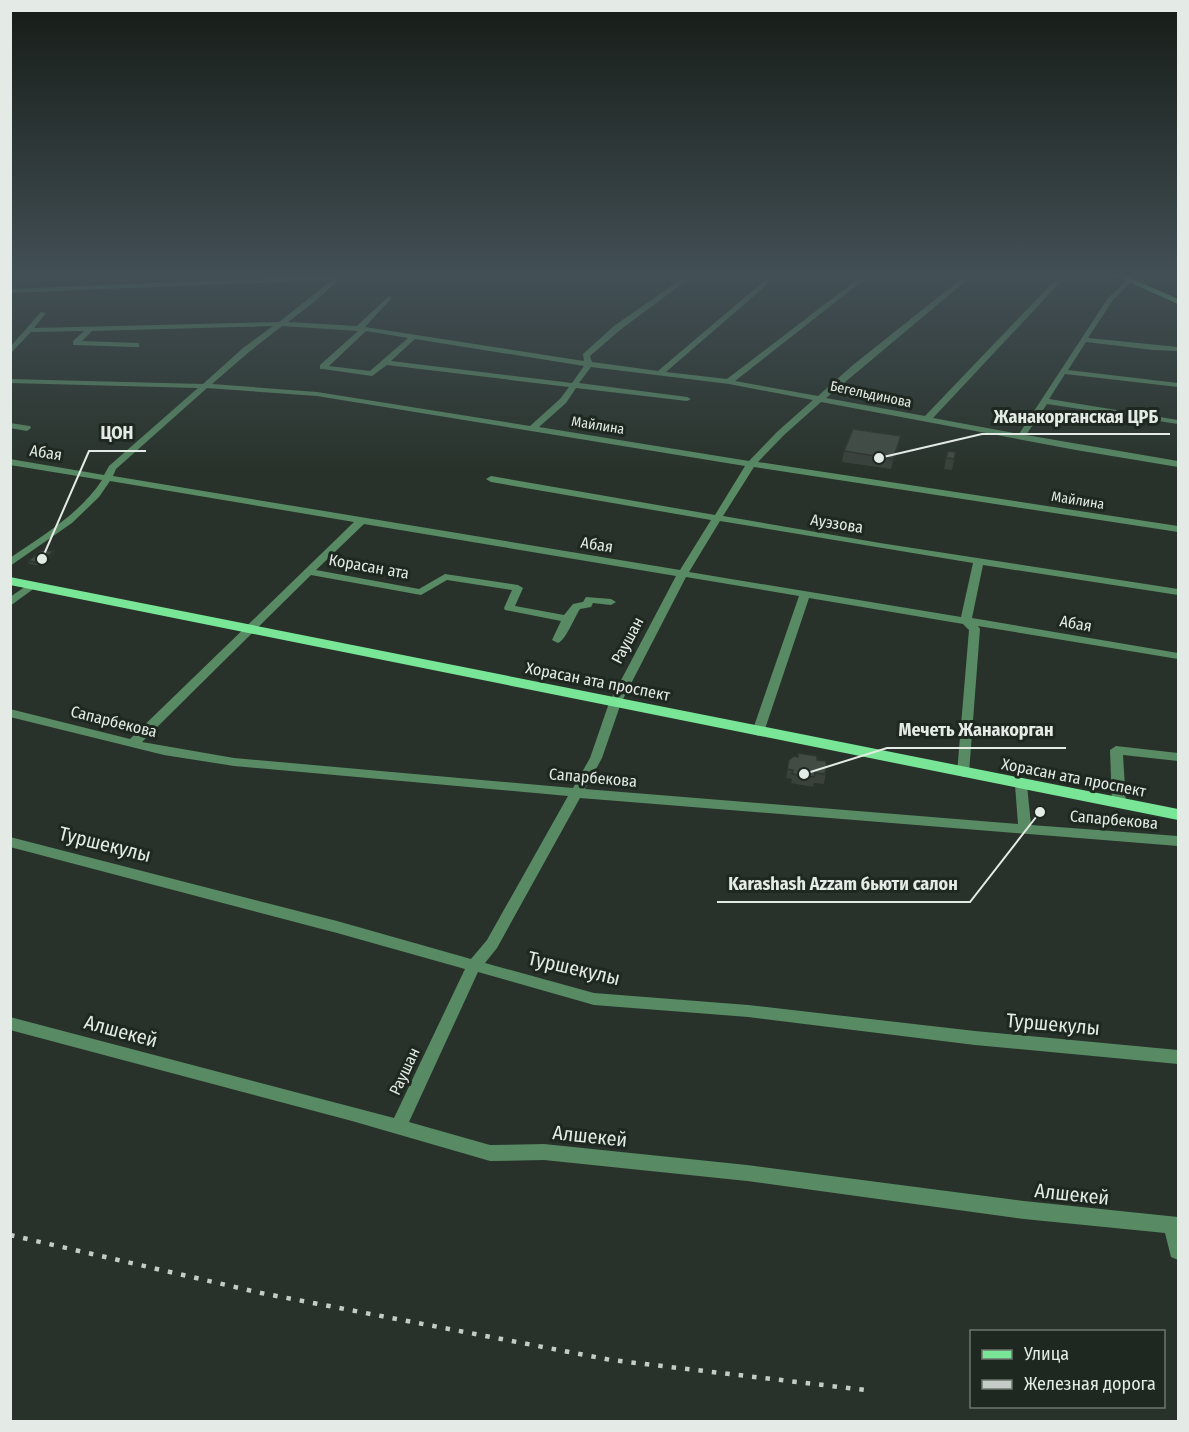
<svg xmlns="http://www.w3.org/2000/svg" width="1189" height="1432" font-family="'Fira Sans Condensed',sans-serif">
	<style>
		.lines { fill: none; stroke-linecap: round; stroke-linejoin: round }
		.minor { fill: #588a64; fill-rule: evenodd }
		.major { fill: #79e697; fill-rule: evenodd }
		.rail { stroke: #c5cbc6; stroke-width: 4.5; stroke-dasharray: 4.5 9; stroke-linecap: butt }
		.wall { fill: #39413a }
		.shaded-wall { fill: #2e3530 }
		.building { fill: #424c44; stroke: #2e3530; stroke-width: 1.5 }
		.labels { text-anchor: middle; stroke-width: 6; stroke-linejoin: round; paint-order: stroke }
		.far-street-label { font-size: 14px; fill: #e4eae5; stroke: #1f2820 }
		.street-label { font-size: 16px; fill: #e4eae5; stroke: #1f2820 }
		.near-street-label { font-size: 20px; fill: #e4eae5; stroke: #1f2820 }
		.leader { fill: none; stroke: #e4eae5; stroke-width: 2 }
		.callout-dot { fill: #e4eae5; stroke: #1f2820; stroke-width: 2 }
		.callout-label { font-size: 18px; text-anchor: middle; font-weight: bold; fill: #e4eae5; stroke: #1f2820; stroke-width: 6; stroke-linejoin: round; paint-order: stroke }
	</style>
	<rect width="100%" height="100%" fill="#28322a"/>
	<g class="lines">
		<!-- minor -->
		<g class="minor">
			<path d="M338 275H345L314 302 288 322 357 326 389 296 392 298 391 299 365 327 584 361 583 354 614 326 687 275H694L620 330 590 356 592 362 658 371 771 275H778L666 372 727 379 863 275H870L735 381 818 396 853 365 966 275H973L826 398 925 416 1060 275H1067L933 418 1019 434 1108 298 1128 279H1132V281L1113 300 1088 338 1178 347V351L1153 350 1086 342 1068 370 1178 383V387L1065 374 1049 399 1178 420V424L1047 404 1026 435 1178 461V467L1076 450 821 402 784 435 758 462 1178 526V532L754 467 723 516 880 543 1178 589V595L983 565 972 618 1178 653V659L978 626 980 629 969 773 963 777 957 773 969 630 963 624 809 598 764 732 758 736 752 732 799 596 686 577 621 703 602 758 585 789 1018 824 1015 785 1021 781 1027 785 1031 825 1178 836V846L580 798 497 948 485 963 594 993 748 1005 975 1031 1178 1050V1064L975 1045 748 1017 594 1005 478 972 409 1122 490 1145 544 1144 747 1165 1024 1201 1178 1217V1260L1171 1257 1165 1233 1024 1219 747 1181 544 1160 490 1161 352 1121 10 1030V1017L394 1118 465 969 337 933 10 847V837L337 921 471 959 487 940 568 796 234 766 164 755 10 717V709L130 739 354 522 110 481 99 497 72 523 10 566V558C43 535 80 514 102 480L10 465V459L104 475 109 466 198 388 10 383V379L203 384 243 348 273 326 92 331 82 341 139 343V347H136L73 345V341L84 331 31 332 10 354V347L41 312 46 313 34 328 279 322 332 280 10 293V289ZM282 326 358 331 320 365V369H323L372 376 387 365 569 387 560 399 530 426 317 392 212 384 249 352ZM366 331 408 338 370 371 329 366ZM415 339 584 366 572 383 391 361ZM591 367 729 384 813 400 778 431 749 461 539 427 566 403 576 388 687 401 691 399 687 397 579 383ZM207 388 317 396 745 466 715 515 491 476 486 479 491 482 711 520 680 570 113 476 116 469ZM720 521 973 563 961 617 689 572ZM364 524 676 576 609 703 590 758 573 788 234 758 142 742 311 575 421 595 447 580 512 590 504 608 505 610 561 621 552 640 558 643C566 640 574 618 580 609L591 607 593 603 611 605 616 602 611 599 586 597 583 602 573 604 564 615 515 606 523 588 518 585 445 574 419 589 316 570Z"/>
			<polygon points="10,423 30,426 31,428 27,431 10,428"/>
			<polygon points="32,582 37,585 36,587 10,606 10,597"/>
			<polygon points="1116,746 1178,753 1178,761 1123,755 1126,804 1124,807 1114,807 1112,804 1110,750"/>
		</g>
		<!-- major -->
		<g class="major">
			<polygon points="1113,275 1124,275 1178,299 1178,304"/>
			<polygon points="10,577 1178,809 1178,820 10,585"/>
		</g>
		<!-- rail -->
		<polyline class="rail" points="10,1235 261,1293 611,1360 865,1390"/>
	</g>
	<!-- wall -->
	<g class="wall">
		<polygon points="899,446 891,469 842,462 844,451"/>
		<polygon points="956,452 952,470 944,469 946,458"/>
		<polygon points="55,554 41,566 29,564 28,561"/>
		<polygon points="789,760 817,760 827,766 824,784 814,783 813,787 791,783 792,779 786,778"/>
	</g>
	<!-- shaded-wall -->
	<g class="shaded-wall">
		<polygon points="12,308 14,317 10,323 10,310"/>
		<polygon points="901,436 899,446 891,469 893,459"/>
		<polygon points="54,551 55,554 41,566 40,563"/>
	</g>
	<!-- building -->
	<g class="building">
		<polygon points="853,429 901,436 893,459 844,451"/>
		<polygon points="948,451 956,452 954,459 946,458"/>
		<polygon points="42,550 54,551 40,563 28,561"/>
		<polygon points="798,753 817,756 817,760 826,761 827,766 825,774 815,773 814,777 792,774 793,770 787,769 789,760 794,756 798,757"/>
	</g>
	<!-- sky -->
	<linearGradient id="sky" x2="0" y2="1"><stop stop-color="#161c17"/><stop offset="0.58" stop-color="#424f55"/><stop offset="1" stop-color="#424f55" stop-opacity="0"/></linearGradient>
	<rect width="1189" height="475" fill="url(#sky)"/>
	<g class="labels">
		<!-- far-street labels -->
		<g class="far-street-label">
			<text transform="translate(871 394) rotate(12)" y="5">Бегельдинова</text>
			<text transform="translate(598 425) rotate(9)" y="5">Майлина</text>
			<text transform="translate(1078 500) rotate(9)" y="5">Майлина</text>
		</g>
		<!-- street labels -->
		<g class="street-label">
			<text transform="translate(46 452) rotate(9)" y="6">Абая</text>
			<text transform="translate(837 523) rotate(9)" y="6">Ауэзова</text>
			<text transform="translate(597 544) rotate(9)" y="6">Абая</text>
			<text transform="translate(369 566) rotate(10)" y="6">Корасан ата</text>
			<text transform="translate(1076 623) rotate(10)" y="6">Абая</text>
			<text transform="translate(627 640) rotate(-62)" y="6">Раушан</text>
			<text transform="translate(598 681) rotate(11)" y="6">Хорасан ата проспект</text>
			<text transform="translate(114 721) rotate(14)" y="6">Сапарбекова</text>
			<text transform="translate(593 777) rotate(5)" y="6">Сапарбекова</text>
			<text transform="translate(1074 777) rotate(11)" y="6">Хорасан ата проспект</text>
			<text transform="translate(1114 819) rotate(5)" y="6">Сапарбекова</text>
			<text transform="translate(404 1071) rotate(-65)" y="6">Раушан</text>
		</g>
		<!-- near-street labels -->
		<g class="near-street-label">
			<text transform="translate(105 844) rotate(14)" y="7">Туршекулы</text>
			<text transform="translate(574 968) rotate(13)" y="7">Туршекулы</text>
			<text transform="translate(1053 1024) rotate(5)" y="7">Туршекулы</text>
			<text transform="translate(121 1031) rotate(15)" y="7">Алшекей</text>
			<text transform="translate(590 1136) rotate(6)" y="7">Алшекей</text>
			<text transform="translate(1072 1194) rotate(6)" y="7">Алшекей</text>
		</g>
	</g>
	<!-- callouts -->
	<path class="leader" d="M879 458L982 434H1170M42 559L89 451H146M804 774L887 748H1066M1040 812L970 902H717"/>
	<g class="callout-dot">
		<circle cx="879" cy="458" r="6"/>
		<circle cx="42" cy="559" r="6"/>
		<circle cx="804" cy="774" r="6"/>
		<circle cx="1040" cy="812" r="6"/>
	</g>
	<g class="callout-label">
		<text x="1076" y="423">Жанакорганская ЦРБ</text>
		<text x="117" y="439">ЦОН</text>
		<text x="976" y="736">Мечеть Жанакорган</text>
		<text x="843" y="890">Karashash Azzam бьюти салон</text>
	</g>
	<!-- border -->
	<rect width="1189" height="1432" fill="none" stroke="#e4eae5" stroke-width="24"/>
	<!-- legend -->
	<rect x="970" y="1330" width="195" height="78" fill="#1f2820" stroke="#6e766f" stroke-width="1.5"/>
	<rect x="982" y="1350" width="30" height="9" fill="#79e697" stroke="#6e766f" stroke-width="1.5"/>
	<text x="1024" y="1360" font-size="18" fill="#e4eae5">Улица</text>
	<rect x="982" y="1380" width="30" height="9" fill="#c5cbc6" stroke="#6e766f" stroke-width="1.5"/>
	<text x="1024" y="1390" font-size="18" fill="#e4eae5">Железная дорога</text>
</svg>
